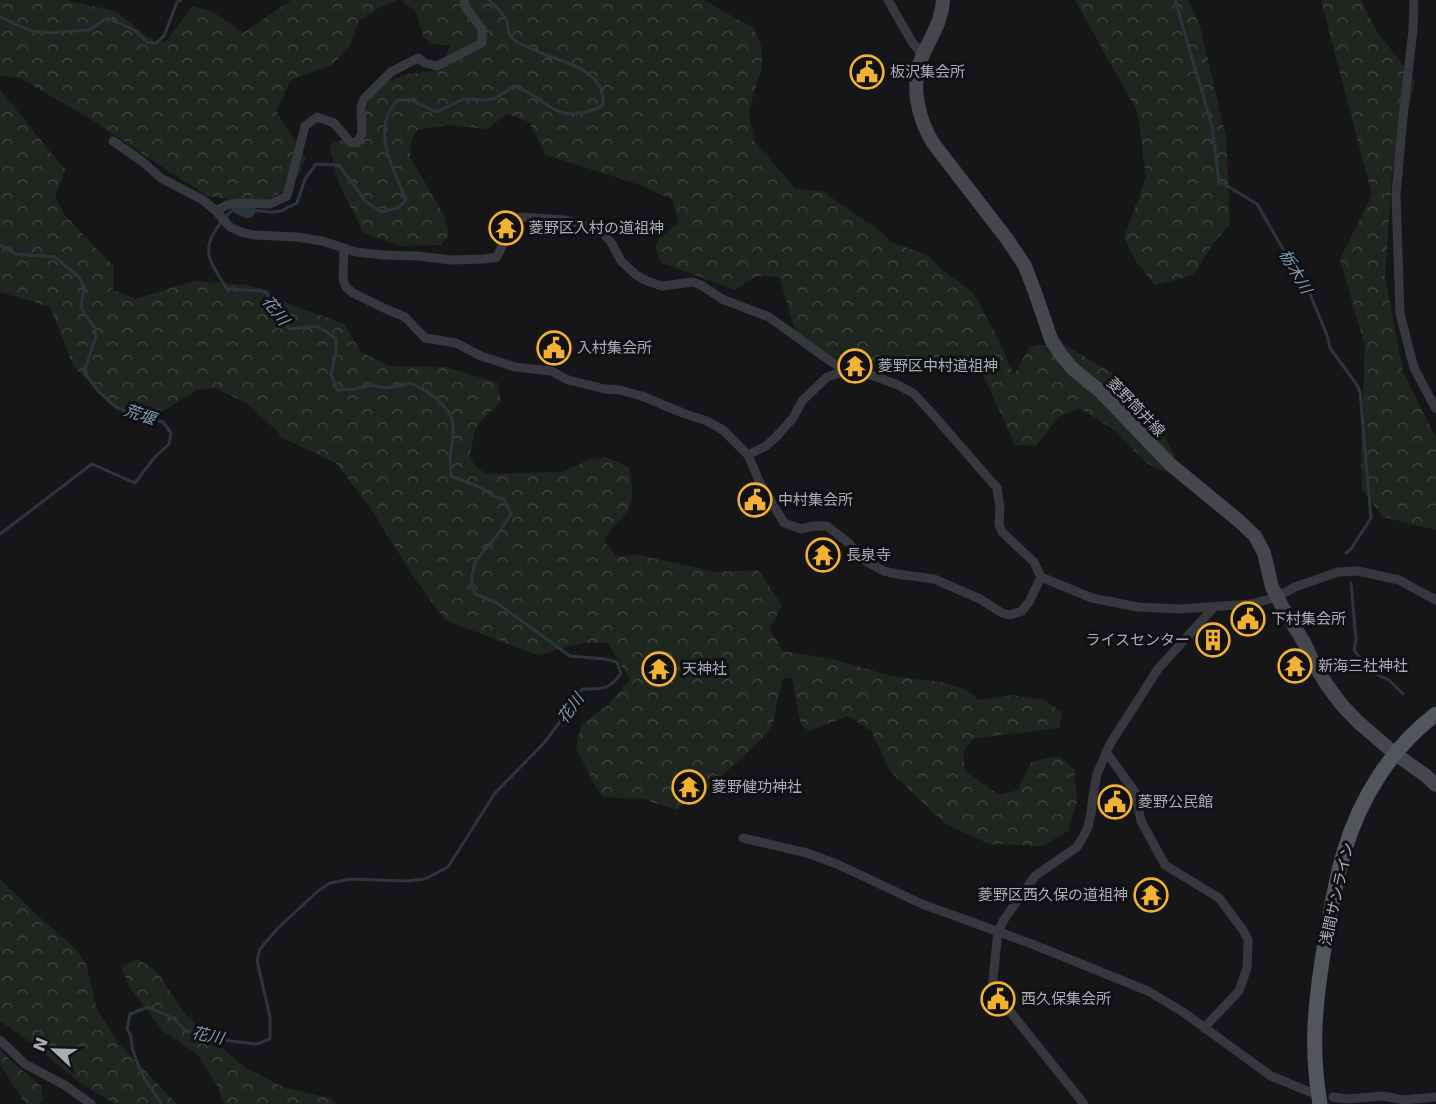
<svg xmlns="http://www.w3.org/2000/svg" width="1436" height="1104" font-family="'DejaVu Sans','Noto Sans JP',sans-serif">
	<style>
		.forest { fill: url(#forest-crowns) }
		.lines { fill: none; stroke-linecap: round; stroke-linejoin: round }
		.stream { stroke: #2c353c; stroke-width: 3 }
		.river { stroke: #2c353c; stroke-width: 16 }
		.minor { stroke: #37383d; stroke-width: 9 }
		.secondary { stroke: #45474d; stroke-width: 14 }
		.primary { stroke: #53555c; stroke-width: 15 }
		.labels { text-anchor: middle; stroke-width: 6; stroke-linejoin: round; paint-order: stroke }
		.poi-label { font-size: 15px; fill: #a8adb8; stroke: #111113; text-anchor: start }
		.street-label { font-size: 15px; fill: #a8adb8; stroke: #111113 }
		.water-label { font-size: 16px; font-style: italic; fill: #7f9bb3; stroke: #111113 }
	</style>
	<defs>
		<pattern id="forest-crowns" width="20" height="18" patternUnits="userSpaceOnUse" patternTransform="scale(1.5)"><rect width="20" height="18" fill="#1e261f"/><path d="M2 6a3 3 0 1 1 6 0M12 15a3 3 0 1 1 6 0" fill="none" stroke="#3c433d"/></pattern>
	</defs>
	<rect width="100%" height="100%" fill="#161618"/>
	<!-- forest -->
	<g class="forest">
		<polygon points="0,0 66,0 115,11 156,43 166,41 193,6 212,11 243,33 291,0 397,0 382,6 359,21 350,45 333,64 291,80 276,111 306,158 297,178 282,192 258,204 207,196 159,165 94,121 20,78 0,75"/>
		<polygon points="400,0 704,0 728,14 753,27 761,45 762,68 755,89 749,112 754,141 796,189 822,191 877,229 893,243 928,255 940,268 974,294 998,339 1014,375 1030,346 1063,344 1119,377 1153,418 1175,455 1166,472 1146,463 1116,431 1079,408 1059,417 1036,446 1015,445 982,372 936,368 922,358 867,362 821,355 796,333 779,277 756,276 735,290 662,263 655,248 659,238 678,223 673,200 637,184 546,155 529,122 507,114 487,129 447,125 417,130 412,139 410,157 444,215 449,235 441,245 400,246 363,232 339,184 329,146 338,141 358,139 373,87 408,74 442,70 450,45 431,44 424,37 415,11"/>
		<polygon points="1075,0 1188,0 1200,26 1226,137 1230,224 1212,245 1194,275 1155,285 1135,260 1124,238 1146,177 1138,113"/>
		<polygon points="1321,0 1361,0 1376,30 1415,81 1392,173 1385,276 1403,372 1436,438 1436,530 1383,517 1362,489 1361,454 1365,346 1340,259 1372,195"/>
		<path d="M0 89 59 163 66 169 55 196 64 214 93 245 114 266 113 290 136 299 193 281 248 285 268 291 279 300 344 324 361 352 390 366 446 367 498 383 501 401 481 421 475 430 470 455 474 465 486 474 562 472 591 459 605 457 629 467C632 482 636 502 625 514 617 524 609 530 604 541L616 556 638 555 717 572 758 570 782 605 770 628 782 651 833 659 891 676 942 682 965 689 979 700 1012 695 1044 700 1062 712 1059 728C1031 732 1001 734 973 739L963 752 965 771 999 795 1018 790 1031 762 1059 756 1074 769 1077 801 1068 831 1042 846 989 844 944 823 890 771 871 731 848 716 809 731 801 725 792 678H783L772 726 761 740 713 784 677 810 643 799 603 797 594 784 576 748 579 733 582 724 608 705 630 680 608 643H583L537 655 445 620 415 579 370 507 336 463 282 438 277 431 246 403 215 388 197 390 143 423 113 408 73 365 50 307 0 292Z"/>
		<polygon points="0,879 37,915 74,947 86,964 97,1009 119,1044 177,1104 115,1104 79,1082 33,1044 0,1021"/>
		<polygon points="138,959 157,972 186,1015 223,1049 246,1068 283,1087 328,1098 337,1104 224,1104 217,1085 197,1054 163,1031 129,987 121,966"/>
		<polygon points="0,1048 11,1061 41,1086 43,1101 39,1104 26,1104 0,1065"/>
	</g>
	<g class="lines">
		<!-- stream -->
		<g class="stream">
			<polyline points="1175,0 1212,126 1219,181 1257,204 1290,261 1310,294 1327,335 1330,348 1357,385 1360,392 1371,518 1351,549 1346,553"/>
			<polyline points="0,17 31,31 50,33 89,30 107,18 134,30 147,42 156,43 164,36 177,2 181,0"/>
			<path d="M248 210 271 212 281 211 297 203 305 179 316 164 339 165 366 202 382 212 398 208 406 200C394 169 369 129 398 100H410L437 112 464 99 488 100 496 98 514 86C543 95 552 121 586 112 593 110 598 109 603 105 606 70 565 63 541 53 538 52 536 50 533 49 525 46 518 44 512 38 507 33 509 27 507 21 503 13 495 6 489 0"/>
			<polyline points="0,245 16,254 55,257 79,277 84,287 81,308 95,328 96,337 84,372 99,392 115,406 129,413 163,422 171,433 169,444 154,458 135,483 92,464 0,534"/>
			<polyline points="1351,583 1356,640 1354,650 1371,672 1389,680 1403,694"/>
			<path d="M162 1104 147 1083 139 1067 132 1048 131 1036 127 1029 130 1014 148 1007 173 1018 186 1031 222 1040 257 1044 270 1039V1017L257 961 260 949 278 928 318 891 330 883 351 879 407 881 425 879 448 867 495 793 544 743 572 706 582 689C600 689 611 690 621 673L617 662 605 659 570 656 497 603 475 594 471 579 475 562 498 534 511 514 504 499 493 496 482 488 451 476 450 456 453 439V423L449 412 437 399 426 391 411 383 386 388 370 385 356 389 337 390 331 374 336 353V339C315 321 314 327 290 329L277 315 274 301 263 291 227 289C210 261 198 250 222 221 228 214 231 210 240 207"/>
		</g>
		<!-- river -->
		<polyline class="river" points="240,207 248,210"/>
		<!-- minor -->
		<g class="minor">
			<polyline points="888,0 912,42 923,55"/>
			<polyline points="1414,0 1413,30 1403,117 1396,194 1400,314 1414,368 1436,409"/>
			<polyline points="113,141 143,162 161,178 203,200 216,211 230,227 241,232 253,235 297,237 322,241 356,252 383,255 418,256 451,260 484,259 497,257 513,222 521,217 565,220 584,225 604,234 611,242 621,261 636,275 647,281 662,286 693,282 701,285 722,299 769,317 826,358 846,371 863,373 877,377 898,385 913,393 929,410 997,488 1000,507 999,524 1002,532 1034,562 1041,577 1092,598 1138,607 1180,609 1251,604 1277,597 1295,587 1338,572 1358,571 1399,580 1436,600"/>
			<polyline points="216,211 227,205 238,203 270,204 287,196 305,126 317,117 334,123 350,142 357,143 362,133 361,107 364,99 391,72 418,58 425,63 437,66 482,43 482,29 466,8 464,0"/>
			<polyline points="344,248 343,279 346,287 353,293 388,310 405,317 425,338 456,343 481,356 515,367 551,371 568,380 605,389 620,390 642,396 685,414 707,421 723,430 748,455 759,481 784,523 801,529 814,526 827,526 850,544 859,557 884,571 897,574 934,579 980,599 1002,613 1010,615 1022,611 1029,602 1041,577"/>
			<polyline points="748,455 766,446 776,437 793,418 802,401 827,377 846,371"/>
			<polyline points="1106,752 1135,792 1141,821 1165,865 1219,898 1243,930 1248,940 1247,968 1239,991 1204,1028"/>
			<polyline points="743,838 807,853 837,864 922,904 1032,944 1148,991 1183,1012 1271,1076 1310,1092"/>
			<polyline points="0,1040 25,1064 66,1086 91,1104"/>
			<polyline points="1333,1097 1347,1099 1383,1096 1404,1100 1436,1097"/>
			<polyline points="1084,1104 992,989 998,931 1005,918 1035,876 1077,847 1082,839 1088,827 1091,814 1092,802 1097,774 1110,744 1158,669 1214,607"/>
		</g>
		<!-- secondary -->
		<path class="secondary" d="M943 0C942 22 930 38 922 57 910 85 918 118 933 143L1007 239 1025 266 1036 295 1051 339 1061 355 1073 369 1100 391 1171 465 1238 520 1255 536 1264 553 1272 587 1284 610 1305 644 1314 664 1327 685 1341 704 1357 721 1394 753 1425 775 1436 785"/>
		<!-- primary -->
		<path class="primary" d="M1320 1104C1316 1080 1314 1051 1315 1027 1316 996 1321 966 1326 936 1331 908 1336 879 1344 852 1360 798 1392 747 1436 714"/>
	</g>
	<!-- icons -->
	<defs>
		<g id="civic-ring" transform="scale(1.725)"><circle r="9.5" fill="#111113" stroke="#f2b134" stroke-width="1.5"/><path d="M-.6-6.5H3V-4.5H.6V-3L4-1V1h2V6H-6V1h2V-1L-.6-3ZM-1.2 2.5V6h2.4V2.5Z" fill="#f2b134"/></g>
		<g id="temple-ring" transform="scale(1.725)"><circle r="9.5" fill="#111113" stroke="#f2b134" stroke-width="1.5"/><path d="M0-6L5-2H3V0L6.5 2.5H4V6H1.5V3h-3V6H-4V2.5H-6.5L-3 0V-2H-5Z" fill="#f2b134"/></g>
		<g id="building-ring" transform="scale(1.725)"><circle r="9.5" fill="#111113" stroke="#f2b134" stroke-width="1.5"/><path d="M-4-6H4V6H1V3H-1V6H-4ZM-2.5-4.3h1.7v1.8h-1.7ZM.8-4.3h1.7v1.8H.8ZM-2.5-1h1.7V.8h-1.7ZM.8-1h1.7V.8H.8Z" fill="#f2b134"/></g>
	</defs>
	<g fill-rule="evenodd">
		<use href="#civic-ring" x="867" y="72"/>
		<use href="#temple-ring" x="506" y="228"/>
		<use href="#civic-ring" x="554" y="348"/>
		<use href="#temple-ring" x="855" y="366"/>
		<use href="#civic-ring" x="755" y="500"/>
		<use href="#temple-ring" x="823" y="555"/>
		<use href="#civic-ring" x="1248" y="619"/>
		<use href="#building-ring" x="1213" y="640"/>
		<use href="#temple-ring" x="1295" y="666"/>
		<use href="#temple-ring" x="659" y="669"/>
		<use href="#temple-ring" x="689" y="787"/>
		<use href="#civic-ring" x="1115" y="802"/>
		<use href="#temple-ring" x="1151" y="895"/>
		<use href="#civic-ring" x="998" y="999"/>
	</g>
	<g class="labels">
		<!-- poi labels -->
		<g class="poi-label">
			<text x="890" y="77">板沢集会所</text>
			<text x="529" y="233">菱野区入村の道祖神</text>
			<text x="577" y="353">入村集会所</text>
			<text x="878" y="371">菱野区中村道祖神</text>
			<text x="778" y="505">中村集会所</text>
			<text x="846" y="560">長泉寺</text>
			<text x="1271" y="624">下村集会所</text>
			<text x="1190" y="645" text-anchor="end">ライスセンター</text>
			<text x="1318" y="671">新海三社神社</text>
			<text x="682" y="674">天神社</text>
			<text x="712" y="792">菱野健功神社</text>
			<text x="1138" y="807">菱野公民館</text>
			<text x="1128" y="900" text-anchor="end">菱野区西久保の道祖神</text>
			<text x="1021" y="1004">西久保集会所</text>
		</g>
		<!-- street labels -->
		<g class="street-label">
			<text transform="translate(1136 407) rotate(46)" y="5">菱野筒井線</text>
			<text transform="translate(1337 894) rotate(-77)" y="5">浅間サンライン</text>
		</g>
		<!-- water labels -->
		<g class="water-label">
			<text transform="translate(1296 271) rotate(60)" y="6">栃木川</text>
			<text transform="translate(276 310) rotate(52)" y="6">花川</text>
			<text transform="translate(140 414) rotate(19)" y="6">荒堰</text>
			<text transform="translate(570 708) rotate(-53)" y="6">花川</text>
			<text transform="translate(208 1035) rotate(12)" y="6">花川</text>
		</g>
	</g>
	<!-- north arrow -->
	<g transform="translate(54 1050) rotate(292)" stroke="#111113" stroke-width="4.5" paint-order="stroke">
	<path d="M0-4.5L10 22L0 15L-10 22Z" fill="#a8adb8"/>
	<text y="-9" font-size="16" font-weight="bold" text-anchor="middle" fill="#a8adb8">N</text>
	</g>
</svg>
